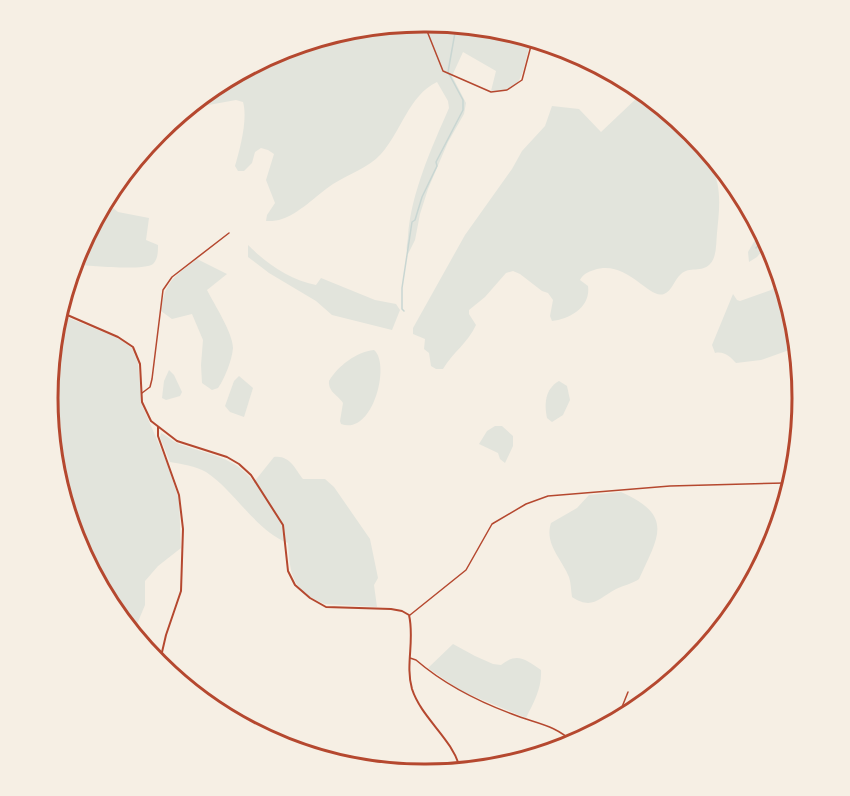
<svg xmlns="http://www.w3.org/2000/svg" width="850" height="796" font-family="Rubik,sans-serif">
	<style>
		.green { fill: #e2e4dc }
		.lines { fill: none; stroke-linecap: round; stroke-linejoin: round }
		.stream { stroke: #c9d6d2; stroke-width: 1.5 }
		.minor { stroke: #b5482f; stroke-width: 1.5 }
		.tertiary { stroke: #b5482f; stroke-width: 2 }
		.rim { fill: none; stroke: #b5482f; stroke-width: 3 }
	</style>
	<rect width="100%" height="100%" fill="#f6efe4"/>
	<!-- green -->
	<g class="green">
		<path d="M425 21 531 42C522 65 527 94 491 91L496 71 463 52 452 76 466 103 464 114 448 142 428 189 420 214 415 240 408 254C405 248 408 242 408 236 411 193 432 147 449 108L448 101 437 82C409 95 401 132 381 154 368 168 349 174 333 184 316 195 300 214 279 220 275 221 270 221 266 221L267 215 275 203 266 180 274 154 268 150 261 148 255 152 252 163 244 171H238L235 166C240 149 248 119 243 102L236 100 203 106 200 104 281 50Z"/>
		<path d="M639 96C648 102 668 112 673 120 677 126 678 134 683 140 692 149 703 155 710 166 723 184 719 212 717 233 716 243 717 257 710 264 702 273 689 266 681 274 674 280 672 291 664 294 648 300 628 259 594 270 588 272 583 274 580 280L588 286C591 307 570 319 552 321L550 316 553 300 548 293 542 291 520 274 513 271 506 273 485 297 469 310V314L476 325C468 343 453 352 443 369H436L431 366 429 353 424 349 425 339 413 334V328L465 235 512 169 522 151 545 126 552 106 579 109 601 132Z"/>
		<path d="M113 199V208L118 212 149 218 146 240 158 245C158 252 158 259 153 264 144 271 88 266 75 264L77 253Z"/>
		<polygon points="759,233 767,245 757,257 749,262 748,252"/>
		<path d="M248 245C267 264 290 280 316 285L321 278 375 300 396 304 400 310 392 330 332 315 316 301 269 273 248 257Z"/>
		<path d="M197 259 227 274 207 290C214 304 233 333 233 348 232 360 225 378 218 388L212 390 202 383 201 365 203 340 192 314 172 319 161 311C164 282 175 276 197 259Z"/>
		<path d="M779 284 792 349 761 360 736 363C730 357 725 351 715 353L712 345 733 294 737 300 740 301 771 290Z"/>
		<polygon points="64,316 118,338 132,348 138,363 142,405 167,463 179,499 181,548 158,566 145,581 145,605 135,629 77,542 48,398"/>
		<path d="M374 350C391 364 373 436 341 424L340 421 343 403C338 395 328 392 329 381 338 366 356 352 374 350Z"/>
		<polygon points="169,370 174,375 182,392 180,396 166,400 162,398 164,381"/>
		<polygon points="239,376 253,388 244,417 230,412 225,406 234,381"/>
		<path d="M559 381 567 386 570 400 563 415 552 422 547 418C544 404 545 389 559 381Z"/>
		<polygon points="495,426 502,426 513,436 513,446 505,463 500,459 498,453 479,444 487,431"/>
		<path d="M161 433C169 437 174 443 182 445 210 455 235 457 254 482L274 457C290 455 295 469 303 479H325L334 487 370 539 378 578 374 585 377 607 325 604C292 591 290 575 288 543 254 529 236 492 206 472 196 466 181 464 170 462L160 437Z"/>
		<path d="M621 492C675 516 658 537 639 579 632 584 624 585 616 589 598 599 592 610 572 597 571 591 571 583 569 577 562 559 544 544 551 523L577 508 589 495Z"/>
		<path d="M453 644 475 656 493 664 501 665C517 652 525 659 541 670 542 688 534 702 526 718L461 691 428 668Z"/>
	</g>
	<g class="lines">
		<!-- stream -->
		<g class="stream">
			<polyline points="756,248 764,239"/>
			<polyline points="404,311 402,309 402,288 412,222 415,220 422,197 437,166 436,162 463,110 463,100 448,72 456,27"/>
		</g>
		<!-- minor -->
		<g class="minor">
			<polyline points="423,21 443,71 491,92 507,90 522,80 532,42"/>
			<polyline points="142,393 150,387 152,379 163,290 172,277 229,233"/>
			<polyline points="410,615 466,570 492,524 526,504 548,496 670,486 785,483"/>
			<path d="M410 658 416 660C445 685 477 701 512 714 537 724 554 724 574 743"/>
			<polyline points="620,712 628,692"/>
		</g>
		<!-- tertiary -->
		<g class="tertiary">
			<path d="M65 314 118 337 133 347 140 364 142 402 151 421 177 441 227 457 239 464 251 475 283 525 288 571 295 585 310 598 326 607 391 609 402 611 409 615C415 640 405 665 412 689 422 719 452 738 460 768"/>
			<polyline points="158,427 158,436 179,495 183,529 181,591 166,635 159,665"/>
		</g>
	</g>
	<!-- crop -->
	<path d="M0 0H850V796H0ZM424 32H426A366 366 0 0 1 792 398V398A366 366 0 0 1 426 764H424A366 366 0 0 1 58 398V398A366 366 0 0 1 424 32Z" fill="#f6efe4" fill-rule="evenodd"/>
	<path class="rim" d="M424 32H426A366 366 0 0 1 792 398V398A366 366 0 0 1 426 764H424A366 366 0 0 1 58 398V398A366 366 0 0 1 424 32Z"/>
</svg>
